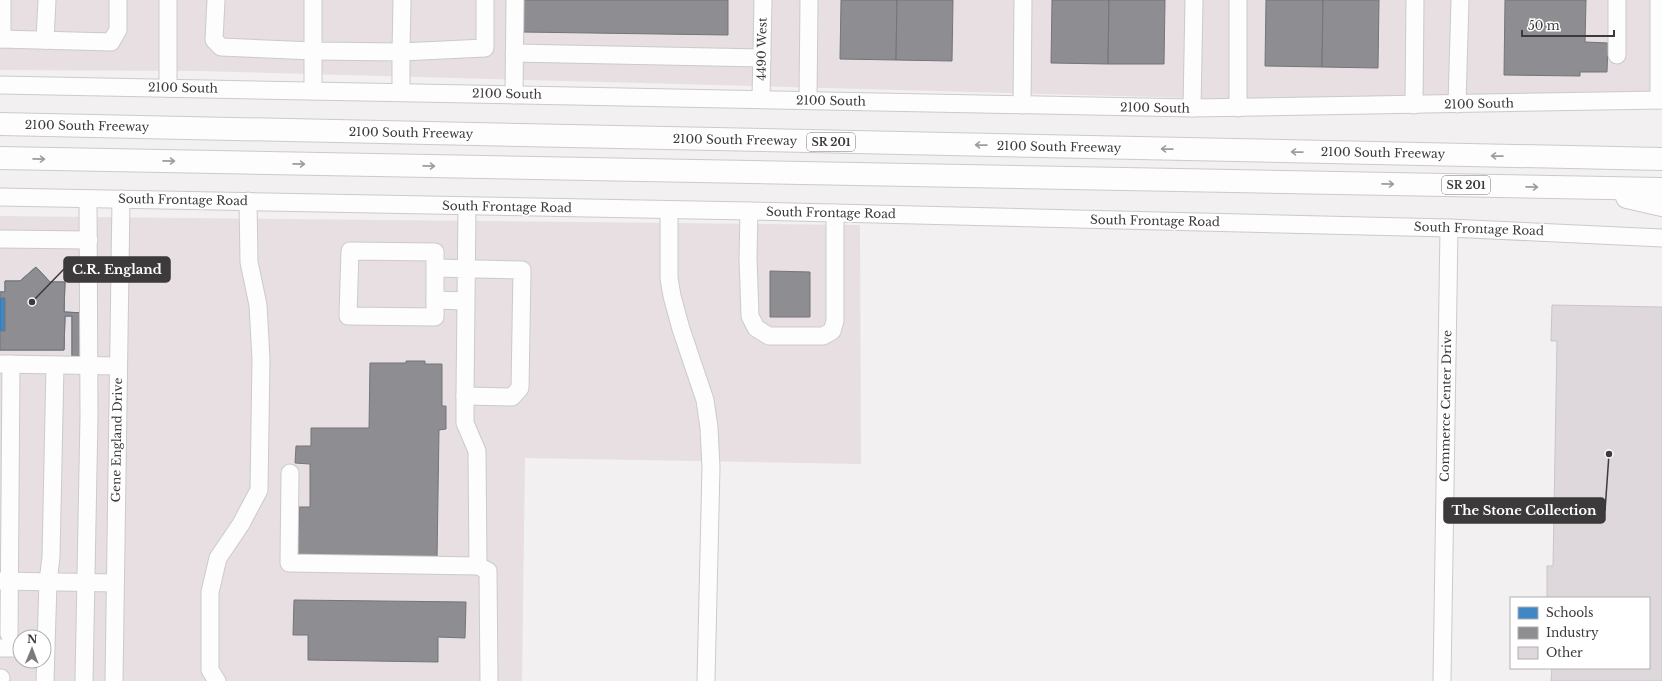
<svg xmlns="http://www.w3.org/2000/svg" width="1662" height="681" font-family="'Libre Baskerville',serif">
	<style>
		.built { fill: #e7dfe2; fill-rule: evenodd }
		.schools { fill: #3f88c5; stroke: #3e719c }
		.industry { fill: #8d8d92; stroke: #757478 }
		.building { fill: #ded8dd; stroke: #c8c6c7 }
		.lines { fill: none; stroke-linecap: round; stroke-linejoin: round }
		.minor-casing { stroke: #cccaca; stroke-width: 19 }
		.highway-casing { stroke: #cccaca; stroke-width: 24 }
		.minor { stroke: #fdfdfd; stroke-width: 17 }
		.highway { stroke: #fdfdfd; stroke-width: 22 }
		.oneway { stroke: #9c9c9c }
		.labels { text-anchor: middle; stroke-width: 4; stroke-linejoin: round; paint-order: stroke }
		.shield { fill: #fff; stroke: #767576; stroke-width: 1 }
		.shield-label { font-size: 11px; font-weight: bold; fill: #3c3a3b }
		.street-label { font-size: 12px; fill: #3c3a3b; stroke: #fff }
		.leader { fill: none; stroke: #3c3a3b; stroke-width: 1.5 }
		.callout-dot { fill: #3c3a3b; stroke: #fff; stroke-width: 1.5 }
		.callout { fill: #3c3a3b; stroke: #3c3a3b; stroke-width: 1.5 }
		.callout-label { font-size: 13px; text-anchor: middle; font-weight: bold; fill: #fff }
	</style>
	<rect width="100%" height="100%" fill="#f3f0f1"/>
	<!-- built -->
	<g class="built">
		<polygon points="0,0 1662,0 1662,93 1267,100 198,71 0,70"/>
		<path d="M0 216 860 225 861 464 525 458 522 681H0ZM20 637H44V661H20Z"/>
	</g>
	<!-- schools -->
	<polygon class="schools" points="36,267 50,282 65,282 64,312 85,313 84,356 72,356 72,316 65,316 64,350 0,350 0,292 5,292 5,281 20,281"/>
	<!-- industry -->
	<g class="industry">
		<polygon points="522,0 728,0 728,35 522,32"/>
		<polygon points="841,0 897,0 896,60 840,59"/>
		<polygon points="897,0 953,0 952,61 896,60"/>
		<polygon points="1052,0 1109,0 1108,64 1051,63"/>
		<polygon points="1109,0 1165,0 1164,64 1108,64"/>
		<polygon points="1266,0 1323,0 1322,67 1265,66"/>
		<polygon points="1323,0 1379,0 1378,68 1322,67"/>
		<polygon points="1505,0 1586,0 1585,42 1608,43 1607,72 1580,72 1580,76 1504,75"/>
		<polygon points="36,267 50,282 65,282 64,312 85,313 84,356 72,356 72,316 65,316 64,350 0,350 0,331 5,331 5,298 0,298 0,292 5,292 5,281 20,281"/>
		<polygon points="770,271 810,272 810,317 770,317"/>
		<polygon points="406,361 425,361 425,364 442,364 442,406 446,406 446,429 439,430 437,560 298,558 299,507 310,507 310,464 295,463 296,446 311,446 311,428 369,428 370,363 406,363"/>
		<polygon points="294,600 466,602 465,638 438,637 438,662 308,660 308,635 293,635"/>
	</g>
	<!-- building -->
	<polygon class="building" points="1552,305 1662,307 1662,681 1551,681 1552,668 1649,668 1649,598 1547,598 1547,566 1553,566 1557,341 1551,341"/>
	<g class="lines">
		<!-- minor casing -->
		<g class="minor-casing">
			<g id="minor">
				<polyline points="216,0 214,40 221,47 314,51 401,52 401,92"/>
				<polyline points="313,0 313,91"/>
				<polyline points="402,0 401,52 485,48 485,0"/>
				<polyline points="1238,0 1238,108"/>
				<polyline points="1617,0 1617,55"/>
				<polyline points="1659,0 1659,100"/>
				<polyline points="0,39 111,42 118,30 118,0"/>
				<polyline points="2,39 2,0"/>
				<polyline points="45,40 47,0"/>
				<polyline points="514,53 762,58"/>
				<polyline points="0,85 1192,108 1662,100"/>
				<polyline points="168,88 168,0"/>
				<polyline points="514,95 515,0"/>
				<polyline points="761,99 763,0"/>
				<polyline points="808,100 809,0"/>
				<polyline points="1457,104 1460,0"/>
				<polyline points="1022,105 1023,0"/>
				<polyline points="1414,105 1415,0"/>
				<polyline points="1192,108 1194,0"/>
				<polyline points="0,197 749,211 1449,228 1662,238"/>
				<polyline points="669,210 669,278 672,296 681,329 705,400 709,428 711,467 706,681"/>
				<polyline points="749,211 748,258 750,316 756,328 769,336 823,336 832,331 835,321 835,213"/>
				<polyline points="0,239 89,240"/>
				<polyline points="435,268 435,317 348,316 350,251 435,252 435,268 522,270 520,388 512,397 465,396 467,206"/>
				<polyline points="435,300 465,301"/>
				<polyline points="1,364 118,366"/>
				<polyline points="290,473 289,563 478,566 477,451 465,423 465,396"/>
				<polyline points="478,566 488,571 489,681"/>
				<polyline points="0,581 115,583"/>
				<polyline points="9,634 11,364"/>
				<polyline points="0,648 20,648"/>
				<polyline points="0,678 1,678"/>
				<polyline points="45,681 48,582 51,557 55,365"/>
				<polyline points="84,681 89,416 88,199"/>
				<polyline points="114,681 121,199"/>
				<polyline points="217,681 210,670 210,592 218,558 241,524 259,490 261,359 258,305 249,262 248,201"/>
				<polyline points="1442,681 1449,228"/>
			</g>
		</g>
		<!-- highway casing -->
		<g class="highway-casing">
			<g id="highway">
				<polyline points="0,124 1662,159"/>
				<polyline points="0,158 1662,189"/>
				<polyline points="1627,197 1662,205"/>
			</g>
		</g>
		<!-- minor -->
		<use href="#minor" class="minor"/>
		<!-- highway -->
		<use href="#highway" class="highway"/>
	</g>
	<!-- one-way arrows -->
	<defs><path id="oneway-shaft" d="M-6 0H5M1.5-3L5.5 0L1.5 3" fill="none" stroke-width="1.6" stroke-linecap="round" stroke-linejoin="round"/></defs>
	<g class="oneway">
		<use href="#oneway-shaft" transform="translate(981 145) rotate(-179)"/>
		<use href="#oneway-shaft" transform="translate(1167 149) rotate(-179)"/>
		<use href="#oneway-shaft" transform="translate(1297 152) rotate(-179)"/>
		<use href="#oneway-shaft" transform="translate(1497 156) rotate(-179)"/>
		<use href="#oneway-shaft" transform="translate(39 159) rotate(1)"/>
		<use href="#oneway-shaft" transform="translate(169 161) rotate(1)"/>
		<use href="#oneway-shaft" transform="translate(299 164) rotate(1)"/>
		<use href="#oneway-shaft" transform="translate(429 166) rotate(1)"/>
		<use href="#oneway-shaft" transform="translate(1388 184) rotate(1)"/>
		<use href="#oneway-shaft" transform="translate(1532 187) rotate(1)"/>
	</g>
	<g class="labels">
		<!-- shield labels -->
		<g class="shield">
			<rect x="807" y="133" width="48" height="18" rx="3"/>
			<rect x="1442" y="176" width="48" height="18" rx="3"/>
		</g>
		<g class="shield-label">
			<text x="831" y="146">SR 201</text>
			<text x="1466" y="189">SR 201</text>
		</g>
		<!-- street labels -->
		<g class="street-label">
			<text transform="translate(762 49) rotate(-89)" y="4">4490 West</text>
			<text transform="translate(183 88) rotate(1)" y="4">2100 South</text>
			<text transform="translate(507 94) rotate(1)" y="4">2100 South</text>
			<text transform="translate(831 101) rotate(1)" y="4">2100 South</text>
			<text transform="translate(1479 104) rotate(-1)" y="4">2100 South</text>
			<text transform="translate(1155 108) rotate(1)" y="4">2100 South</text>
			<text transform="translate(87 126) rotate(1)" y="4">2100 South Freeway</text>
			<text transform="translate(411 133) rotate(1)" y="4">2100 South Freeway</text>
			<text transform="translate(735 140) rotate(1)" y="4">2100 South Freeway</text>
			<text transform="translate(1059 147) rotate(1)" y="4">2100 South Freeway</text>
			<text transform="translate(1383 153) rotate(1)" y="4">2100 South Freeway</text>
			<text transform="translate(183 200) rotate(1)" y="4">South Frontage Road</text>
			<text transform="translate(507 207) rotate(1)" y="4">South Frontage Road</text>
			<text transform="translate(831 213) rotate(1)" y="4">South Frontage Road</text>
			<text transform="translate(1155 221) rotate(1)" y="4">South Frontage Road</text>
			<text transform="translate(1479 229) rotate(2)" y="4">South Frontage Road</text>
			<text transform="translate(1446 406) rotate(-89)" y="4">Commerce Center Drive</text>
			<text transform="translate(117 440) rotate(-89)" y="4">Gene England Drive</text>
		</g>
	</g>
	<!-- callouts -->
	<path class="leader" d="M32 302L64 269M1609 454L1605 511"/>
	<g class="callout-dot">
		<circle cx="32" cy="302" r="4"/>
		<circle cx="1609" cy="454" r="4"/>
	</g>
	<g class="callout">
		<rect x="64" y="257" width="106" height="25" rx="4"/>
		<rect x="1444" y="498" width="161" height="25" rx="4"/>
	</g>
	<g class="callout-label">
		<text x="117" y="274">C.R. England</text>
		<text x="1524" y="515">The Stone Collection</text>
	</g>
	<!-- legend -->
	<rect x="1510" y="597" width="140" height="72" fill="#ffffff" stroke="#b1b0b1"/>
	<rect x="1518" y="607" width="20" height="12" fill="#3f88c5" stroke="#b1b0b1"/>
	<text x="1546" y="617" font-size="12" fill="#3c3a3b">Schools</text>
	<rect x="1518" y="627" width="20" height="12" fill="#8d8d92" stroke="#b1b0b1"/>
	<text x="1546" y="637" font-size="12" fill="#3c3a3b">Industry</text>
	<rect x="1518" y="647" width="20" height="12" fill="#ded8dd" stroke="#b1b0b1"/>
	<text x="1546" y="657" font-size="12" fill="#3c3a3b">Other</text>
	<!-- north arrow -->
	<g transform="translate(32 649) rotate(1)"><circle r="19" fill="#ffffff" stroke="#b1b0b1"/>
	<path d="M0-3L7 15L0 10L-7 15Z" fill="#7c7a7b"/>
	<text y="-6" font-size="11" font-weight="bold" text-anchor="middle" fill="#3c3a3b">N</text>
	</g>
	<!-- scale -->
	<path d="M1522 30v6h92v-6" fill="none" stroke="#3c3a3b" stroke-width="2"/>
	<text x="1528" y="30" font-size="12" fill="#3c3a3b" stroke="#ffffff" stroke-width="3" paint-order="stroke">50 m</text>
</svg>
